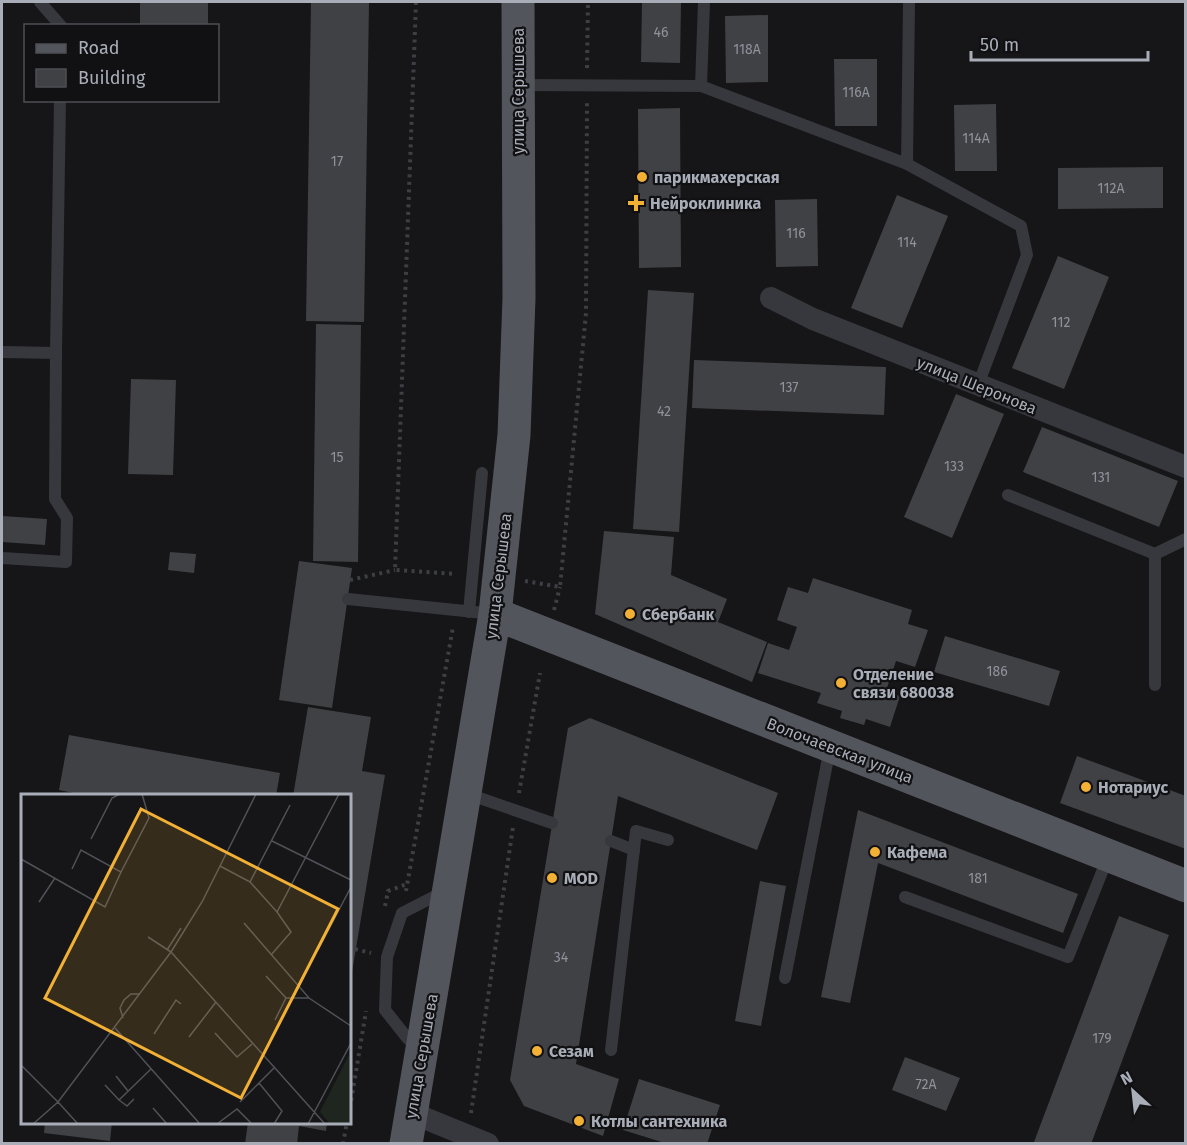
<svg xmlns="http://www.w3.org/2000/svg" width="1187" height="1145" font-family="'Fira Sans',sans-serif">
	<style>
		.building { fill: #404145 }
		.lines { fill: none; stroke-linecap: round; stroke-linejoin: round }
		.path { stroke: #3d3f44; stroke-width: 4; stroke-dasharray: 3 4.5; stroke-linecap: butt }
		.lane { stroke: #37383d; stroke-width: 12 }
		.street { stroke: #37383d; stroke-width: 22 }
		.primary { stroke: #53555c; stroke-width: 33 }
		.poi-dot { fill: #f2b134; stroke: #111113; stroke-width: 2 }
		.labels { text-anchor: middle; stroke-width: 4.5; stroke-linejoin: round; paint-order: stroke }
		.number-label { font-size: 14px; fill: #8e929b }
		.street-label { font-size: 16px; fill: #a8adb8; stroke: #111113 }
		.poi-label { font-size: 16px; font-weight: bold; fill: #a8adb8; stroke: #111113; text-anchor: start }
		.inset-road { fill: none; stroke: #505258; stroke-width: 1.5 }
		.view { fill: #f2b134; fill-opacity: 0.15; stroke: #f2b134; stroke-width: 3 }
		.inset-edge { fill: none; stroke: #a8adb8; stroke-width: 3 }
	</style>
	<rect width="100%" height="100%" fill="#161618"/>
	<!-- building -->
	<g class="building">
		<rect x="140" y="2" width="68" height="24"/>
		<polygon points="311,2 369,2 364,322 306,321"/>
		<polygon points="642,2 681,2 680,63 641,62"/>
		<polygon points="768,15 768,82 726,83 725,16"/>
		<polygon points="834,59 877,59 877,126 835,126"/>
		<polygon points="996,104 997,171 955,171 954,105"/>
		<polygon points="680,108 681,267 639,268 638,109"/>
		<polygon points="1163,167 1163,208 1058,209 1058,168"/>
		<polygon points="897,195 948,216 902,328 851,308"/>
		<polygon points="817,199 818,266 776,267 775,200"/>
		<polygon points="1058,256 1109,277 1064,389 1012,368"/>
		<polygon points="648,290 694,293 679,532 633,529"/>
		<polygon points="316,324 361,325 358,562 313,561"/>
		<polygon points="694,360 886,367 884,415 692,408"/>
		<polygon points="131,379 176,380 173,475 128,474"/>
		<polygon points="956,394 1004,414 952,538 904,517"/>
		<polygon points="1042,427 1178,481 1159,527 1023,472"/>
		<polygon points="2,516 47,519 45,545 2,542"/>
		<polygon points="604,531 674,537 671,575 727,599 718,622 767,642 752,682 595,614"/>
		<polygon points="170,552 196,554 194,573 168,570"/>
		<polygon points="299,561 352,568 332,708 279,700"/>
		<polygon points="813,578 912,610 908,624 928,630 915,667 896,661 886,691 900,696 890,727 866,719 864,725 840,718 842,711 817,703 821,693 758,673 768,643 789,650 797,627 777,620 788,587 808,593"/>
		<polygon points="945,636 1060,671 1049,706 934,672"/>
		<polygon points="308,707 371,717 362,771 385,775 351,978 350,796 293,796"/>
		<polygon points="590,718 778,793 757,850 618,796 576,1064 619,1079 603,1136 524,1106 510,1080 568,728"/>
		<polygon points="69,735 280,773 276,796 88,796 59,790"/>
		<polygon points="1077,756 1186,796 1186,849 1060,803"/>
		<polygon points="858,810 1078,894 1063,933 878,863 850,1003 821,997"/>
		<polygon points="760,881 786,886 761,1026 735,1021"/>
		<polygon points="1119,916 1169,935 1091,1144 1039,1144 1034,1142"/>
		<polygon points="905,1057 960,1078 946,1111 892,1090"/>
		<polygon points="639,1079 720,1105 707,1144 668,1144 623,1130"/>
		<polygon points="45,1122 112,1122 110,1141 44,1133"/>
		<polygon points="248,1122 327,1122 326,1131 299,1126 297,1144 245,1144"/>
	</g>
	<g class="lines">
		<!-- path -->
		<g class="path">
			<polyline points="416,2 395,570 456,574"/>
			<polyline points="587,68 588,2"/>
			<polyline points="350,580 395,570"/>
			<polyline points="525,581 560,587 586,313 587,102"/>
			<polyline points="554,610 560,587"/>
			<polyline points="519,793 540,673"/>
			<polyline points="406,891 453,627"/>
			<polyline points="385,906 388,891 407,884"/>
			<polyline points="355,949 371,953"/>
			<polyline points="350,1108 366,1011"/>
			<polyline points="471,1113 513,827"/>
			<polyline points="343,1144 347,1122"/>
		</g>
		<!-- lane -->
		<g class="lane">
			<polyline points="40,2 61,26"/>
			<polyline points="520,85 701,86 704,2"/>
			<polyline points="701,86 907,164 909,2"/>
			<polyline points="907,164 1021,226 1027,255 978,385"/>
			<polyline points="2,352 56,353 55,499 67,518 66,562 2,558"/>
			<polyline points="56,353 60,100"/>
			<polyline points="1008,495 1155,554"/>
			<polyline points="348,599 494,614"/>
			<polyline points="469,612 482,473"/>
			<polyline points="1155,685 1155,554 1186,539"/>
			<polyline points="465,793 552,823"/>
			<polyline points="611,841 634,850"/>
			<polyline points="905,897 1068,957 1108,857"/>
			<polyline points="785,978 830,748"/>
			<polyline points="419,1047 408,1039 385,1010 387,957 402,913 445,891"/>
			<polyline points="611,1050 636,831 668,840"/>
		</g>
		<!-- street -->
		<g class="street">
			<polyline points="771,298 813,319 1186,467"/>
			<polyline points="412,1113 488,1144"/>
		</g>
		<!-- primary -->
		<g class="primary">
			<polyline points="495,614 1186,886"/>
			<polyline points="406,1144 495,614 514,435 519,298 518,2"/>
		</g>
	</g>
	<!-- markers -->
	<g class="poi-dot">
		<circle cx="642" cy="177" r="6"/>
		<path d="M633 194h6v6h6v6h-6v6h-6v-6h-6v-6h6z"/>
		<circle cx="630" cy="614" r="6"/>
		<circle cx="841" cy="683" r="6"/>
		<circle cx="1086" cy="787" r="6"/>
		<circle cx="875" cy="852" r="6"/>
		<circle cx="552" cy="878" r="6"/>
		<circle cx="537" cy="1051" r="6"/>
		<circle cx="579" cy="1121" r="6"/>
	</g>
	<g class="labels">
		<!-- number labels -->
		<g class="number-label">
			<text x="661" y="37">46</text>
			<text x="747" y="54">118А</text>
			<text x="856" y="97">116А</text>
			<text x="976" y="143">114А</text>
			<text x="337" y="166">17</text>
			<text x="1111" y="193">112А</text>
			<text x="796" y="238">116</text>
			<text x="907" y="247">114</text>
			<text x="1061" y="327">112</text>
			<text x="789" y="392">137</text>
			<text x="664" y="416">42</text>
			<text x="337" y="462">15</text>
			<text x="954" y="471">133</text>
			<text x="1101" y="482">131</text>
			<text x="997" y="676">186</text>
			<text x="978" y="883">181</text>
			<text x="561" y="962">34</text>
			<text x="1102" y="1043">179</text>
			<text x="926" y="1089">72А</text>
		</g>
		<!-- street labels -->
		<g class="street-label">
			<text transform="translate(518 91) rotate(-90)" y="6">улица Серышева</text>
			<text transform="translate(977 385) rotate(22)" y="6">улица Шеронова</text>
			<text transform="translate(498 576) rotate(-83)" y="6">улица Серышева</text>
			<text transform="translate(840 750) rotate(21)" y="6">Волочаевская улица</text>
			<text transform="translate(421 1056) rotate(-80)" y="6">улица Серышева</text>
		</g>
		<!-- poi labels -->
		<g class="poi-label">
			<text x="654" y="183">парикмахерская</text>
			<text x="650" y="209">Нейроклиника</text>
			<text x="642" y="620">Сбербанк</text>
			<text x="853" y="680">Отделение<tspan x="853" dy="18">связи 680038</tspan></text>
			<text x="1098" y="793">Нотариус</text>
			<text x="887" y="858">Кафема</text>
			<text x="564" y="884">MOD</text>
			<text x="549" y="1057">Сезам</text>
			<text x="591" y="1127">Котлы сантехника</text>
		</g>
	</g>
	<!-- overview -->
	<g transform="translate(21 794)">
		<rect width="330" height="330" fill="#161618"/>
		<path d="M330 257V330H309L299 318Z" fill="#1e261f"/>
		<path class="inset-road" d="M70 45 91 4 99 0M251 47 330 86M0 65 84 113 100 78 60 56 51 75M199 72 229 88 269 11M100 78 128 24 121 0M229 88 256 118 318 0M18 108 34 84M223 129 288 204 330 232M127 143 150 158M146 156 160 134M297 156 330 93M150 158 304 330M250 161 270 138 256 118M245 182 265 204M330 198V221M102 224 99 214 103 206 110 200H119M254 226 265 204H288M94 234 179 330M194 239 216 263 231 250M133 240 155 206 160 210M168 243 195 208M0 271 37 308M95 282 107 297M238 289 261 317 253 330M84 291 98 306 130 275M98 306 106 312 113 305M37 308 57 330M219 308 253 274M132 314 146 330M12 330 37 308 150 158 181 108 235 0M196 330 216 315 230 329M287 330 330 249"/>
		<path class="view" d="M120 15 317 115 220 304 24 204Z"/>
		<rect width="330" height="330" class="inset-edge"/>
	</g>
	<!-- border -->
	<rect width="1187" height="1145" fill="none" stroke="#a8adb8" stroke-width="6"/>
	<!-- legend -->
	<rect x="24" y="24" width="195" height="78" fill="#111113" stroke="#4d4f55" stroke-width="1.5"/>
	<rect x="36" y="44" width="30" height="9" fill="#53555c" stroke="#4d4f55" stroke-width="1.5"/>
	<text x="78" y="54" font-size="18" fill="#a8adb8">Road</text>
	<rect x="36" y="69" width="30" height="18" fill="#404145" stroke="#4d4f55" stroke-width="1.5"/>
	<text x="78" y="84" font-size="18" fill="#a8adb8">Building</text>
	<!-- north arrow -->
	<g transform="translate(1133 1091) rotate(333)" stroke="#111113" stroke-width="4.5" paint-order="stroke">
	<path d="M0-4.5L10 22L0 15L-10 22Z" fill="#a8adb8"/>
	<text y="-9" font-size="16" font-weight="bold" text-anchor="middle" fill="#a8adb8">N</text>
	</g>
	<!-- scale -->
	<path d="M971 51v9h177v-9" fill="none" stroke="#a8adb8" stroke-width="3"/>
	<text x="980" y="51" font-size="18" fill="#a8adb8" stroke="#111113" stroke-width="4.5" paint-order="stroke">50 m</text>
</svg>
